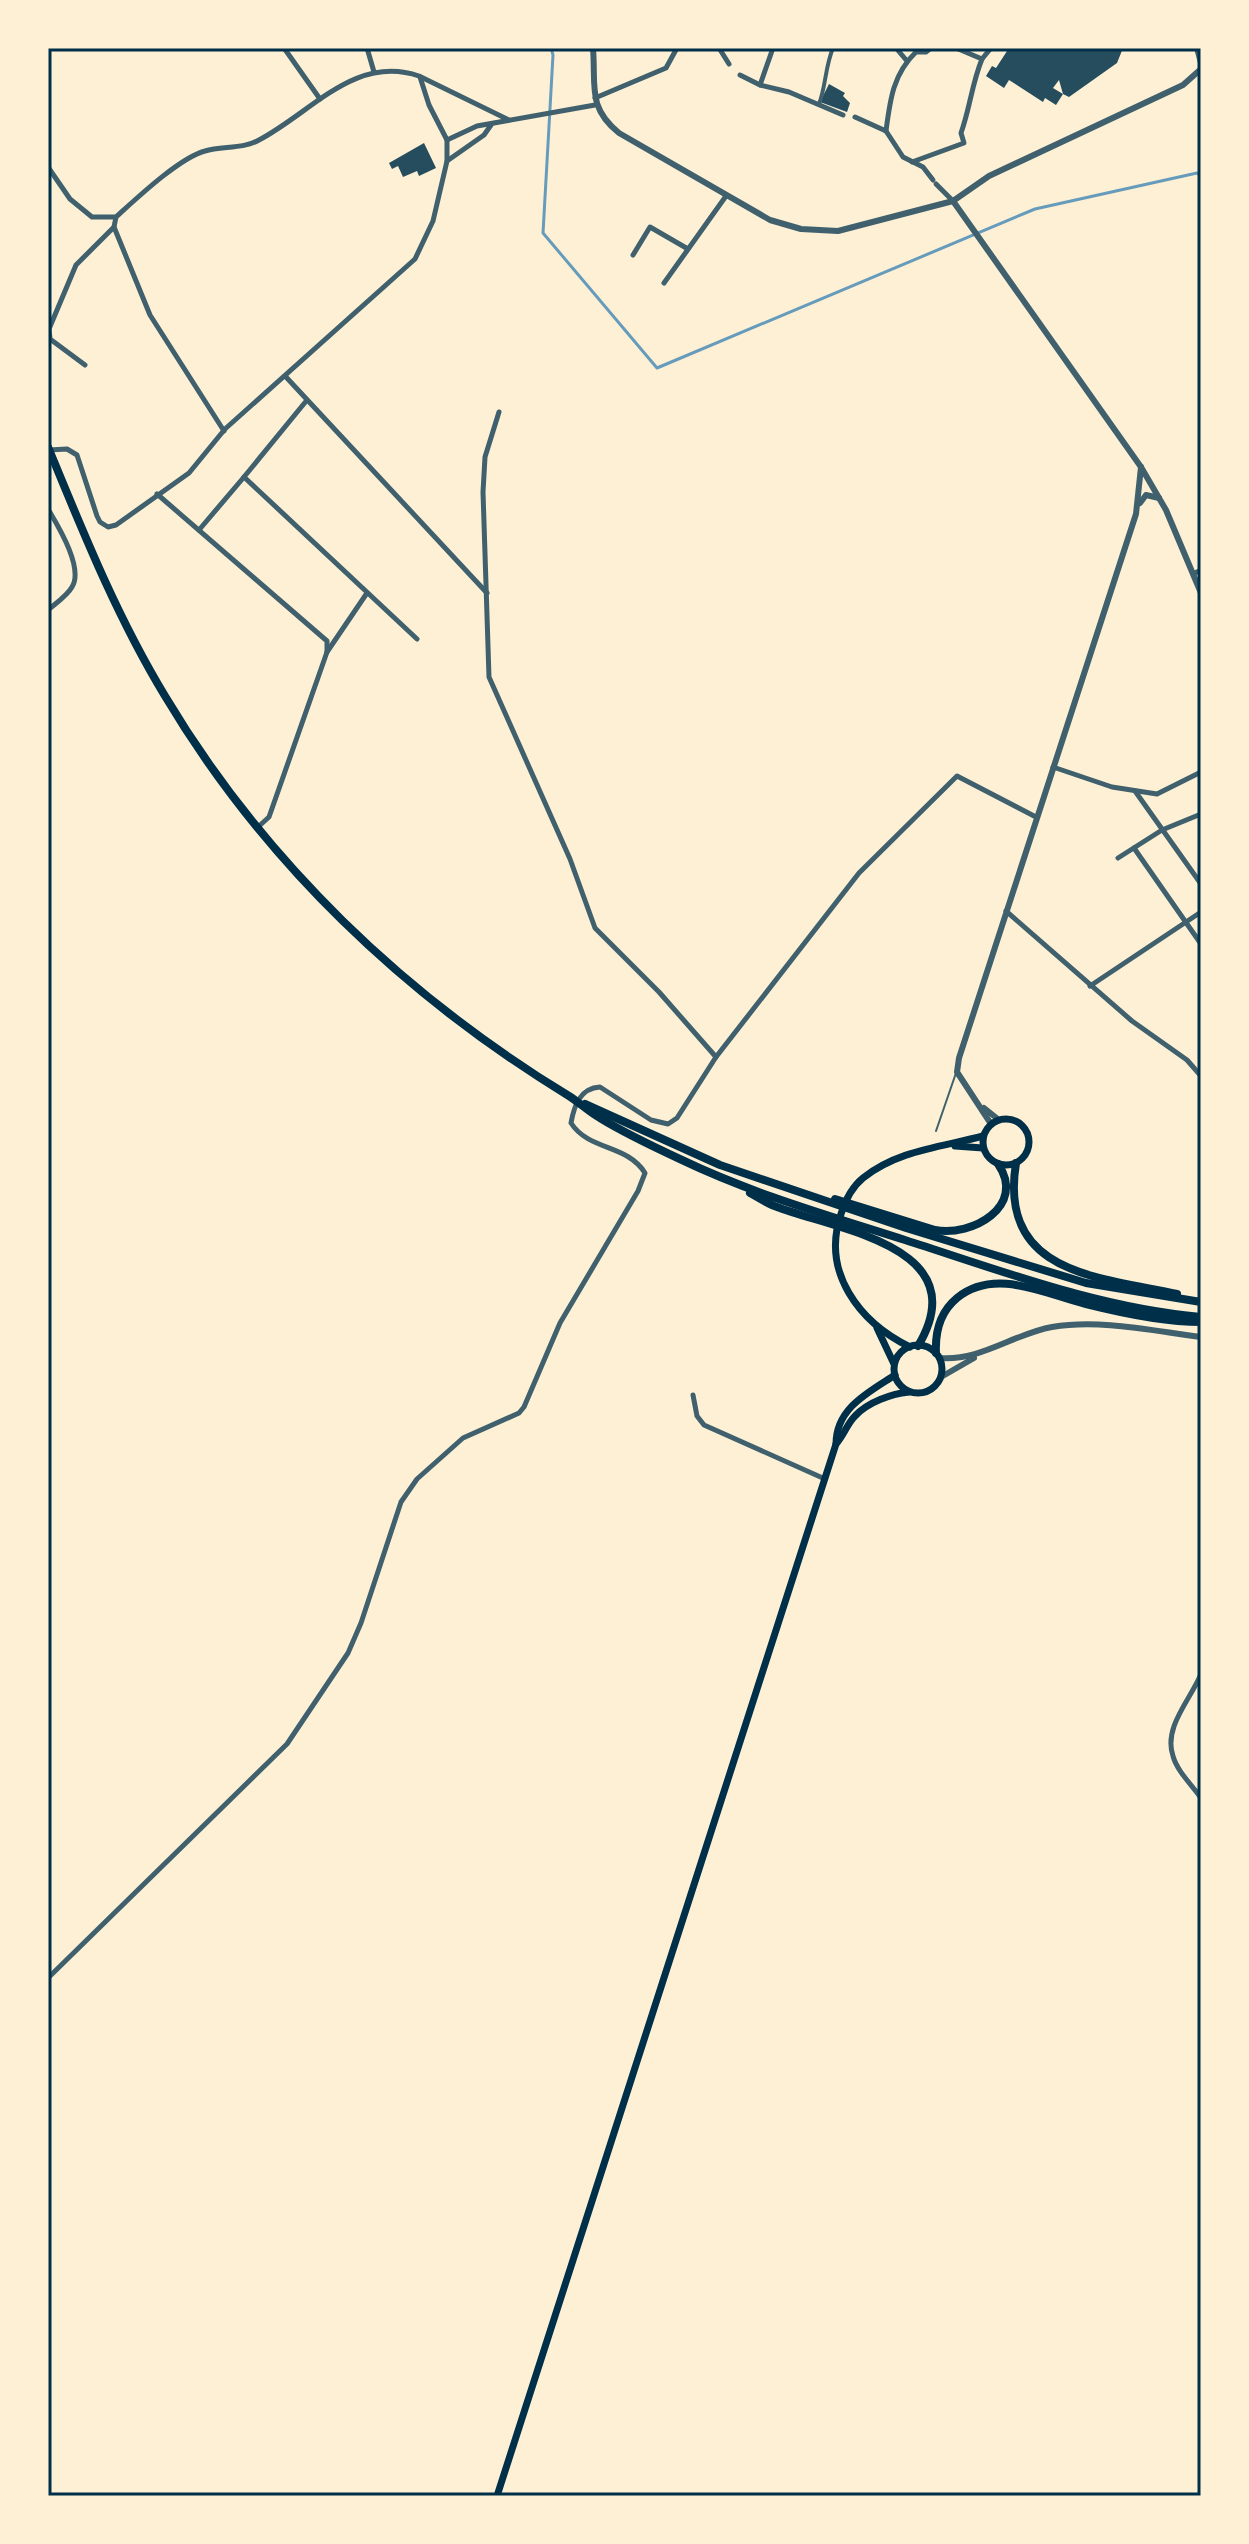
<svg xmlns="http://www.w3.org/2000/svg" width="1249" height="2544" font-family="Montserrat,sans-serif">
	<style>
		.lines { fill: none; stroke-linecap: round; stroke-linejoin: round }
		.stream { stroke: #669bbc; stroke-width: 3 }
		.building { fill: #264d5e }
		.service { stroke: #3f606c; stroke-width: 2 }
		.pedestrian { stroke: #3f606c; stroke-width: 4 }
		.minor { stroke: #3f606c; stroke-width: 5 }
		.tertiary { stroke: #3f606c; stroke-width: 6 }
		.secondary { stroke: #003049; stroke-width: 7 }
		.primary { stroke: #003049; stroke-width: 8 }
		.neatline { fill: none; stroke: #003049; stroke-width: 3 }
	</style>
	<rect width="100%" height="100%" fill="#fdf0d5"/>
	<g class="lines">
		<!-- stream -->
		<polyline class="stream" points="551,48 553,55 543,233 657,368 1035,209 1197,173 1201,176"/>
	</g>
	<!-- building -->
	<g class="building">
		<polygon points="1009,48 1123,48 1117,63 1069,97 1063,94 1059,80 1053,88 1063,94 1056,105 1045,98 1043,102 1009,80 1004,88 986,76 992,66 996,68"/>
		<polygon points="829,84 845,93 843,96 850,103 847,112 820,102"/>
		<polygon points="424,143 436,168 419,176 417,171 403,177 398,166 392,169 389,163"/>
	</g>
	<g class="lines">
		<!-- service -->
		<polyline class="service" points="936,1131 956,1073"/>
		<!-- pedestrian -->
		<path class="pedestrian" d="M819 104C826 86 825 67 833 48"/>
		<!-- minor -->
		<g class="minor">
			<polyline points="284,48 320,99"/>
			<polyline points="367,48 374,72"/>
			<polyline points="719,48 729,64"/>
			<polyline points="896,48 907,61"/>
			<polyline points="956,48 982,59 991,48"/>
			<polyline points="740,75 760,85 789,92 843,115"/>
			<polyline points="420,77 429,105 447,140 447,161 484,135 491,125"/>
			<polyline points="760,85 773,48"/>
			<polyline points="595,98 666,68 677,48"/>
			<polyline points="855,117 886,131 903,157 923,167 933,180"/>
			<path d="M886 131C890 100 893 74 916 52H926L931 48"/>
			<polyline points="447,140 477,126 595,105"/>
			<path d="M912 162 964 143 961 133C970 108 972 83 982 59"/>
			<path d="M48 167 70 199 92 217H116C136 199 179 158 205 151 222 146 244 149 259 140 311 113 355 54 419 76L509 120"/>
			<polyline points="936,184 953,201"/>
			<polyline points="114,227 150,315 224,431"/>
			<polyline points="633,255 650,227 688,249"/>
			<polyline points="664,283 726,196"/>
			<polyline points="85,365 50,339 49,329 76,265 114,227 116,217"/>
			<polyline points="286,377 487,593"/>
			<polyline points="307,400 244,477 417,639"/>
			<polyline points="499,412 485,457 483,492 489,677 570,859 595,928 659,992 716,1057 859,873 957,776 1036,817"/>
			<polyline points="49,450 67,449 77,455 97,516 100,522 108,527 116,525 189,473 225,429 415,259 433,221 447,161"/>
			<polyline points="157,494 327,641 327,652 269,817 258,827"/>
			<path d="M48 509C58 526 84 568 72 587 67 596 56 603 48 610"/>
			<polyline points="199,530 244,477"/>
			<polyline points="1193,574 1201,570"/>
			<polyline points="327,652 367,593"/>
			<polyline points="1053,767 1112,787 1157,794 1201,772"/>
			<polyline points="1135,791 1201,884"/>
			<polyline points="1134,848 1201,944"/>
			<polyline points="1118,858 1162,830 1201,814"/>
			<polyline points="1006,911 1132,1021 1187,1060 1201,1076"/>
			<polyline points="1090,986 1201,912"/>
			<polyline points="693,1395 697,1416 704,1425 825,1479"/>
			<path d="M1201 1674C1191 1699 1163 1727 1173 1756 1177 1771 1192 1785 1201 1798"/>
			<path d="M48 1978 287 1744 348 1653 361 1623 401 1502 417 1479 463 1438 519 1413 524 1407 560 1323 638 1191 645 1173C627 1144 589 1151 571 1123 574 1106 580 1088 600 1087L651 1120 668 1124 677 1118 716 1057"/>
		</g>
		<!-- tertiary -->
		<g class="tertiary">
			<path d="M593 48C596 86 587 107 619 133L770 220 801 229 838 231 953 201 989 176 1183 85 1201 69"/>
			<polyline points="1197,48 1201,63"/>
			<polyline points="953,201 1141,467 1166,510 1201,593"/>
			<polyline points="1140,503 1146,495 1159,498"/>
			<polyline points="984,1108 999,1120"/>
			<polyline points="991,1124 957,1072 959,1058 1136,514 1141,467"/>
			<path d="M940 1358C981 1361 1013 1334 1052 1327 1101 1319 1153 1331 1201 1337"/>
			<polyline points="941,1377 974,1358"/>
		</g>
		<!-- secondary -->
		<g class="secondary">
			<circle cx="1006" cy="1142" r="23"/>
			<polyline points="955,1146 983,1148"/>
			<polyline points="877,1328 894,1364"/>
			<circle cx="918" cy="1369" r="24"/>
			<path d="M910 1347C859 1322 821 1272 841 1214 845 1201 852 1187 863 1178 898 1150 942 1147 983 1136"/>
			<path d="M836 1444C844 1435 847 1424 855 1416 868 1402 891 1394 909 1392"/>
			<path d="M497 2496 836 1444C836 1408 869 1392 895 1375"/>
		</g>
		<!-- primary -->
		<g class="primary">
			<path d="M48 447C83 532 117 617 165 696 264 862 405 996 569 1096 580 1103 589 1112 600 1118 626 1134 654 1147 682 1160 753 1194 830 1216 905 1240 1002 1271 1099 1308 1201 1317"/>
			<polyline points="585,1104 720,1165 906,1228 1086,1283 1201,1302"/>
			<path d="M1016 1163C998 1274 1098 1277 1177 1294"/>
			<path d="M750 1193C759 1198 768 1204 777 1207 838 1230 977 1247 918 1346"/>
			<path d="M835 1199 935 1230C972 1237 1027 1206 998 1164"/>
			<path d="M936 1353C935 1332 940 1312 957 1298 995 1267 1045 1294 1086 1304 1122 1313 1164 1322 1201 1322"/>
		</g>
	</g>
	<!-- border -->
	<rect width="1249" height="2544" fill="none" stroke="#fdf0d5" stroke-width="100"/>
	<rect x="50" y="50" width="1149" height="2444" class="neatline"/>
</svg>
